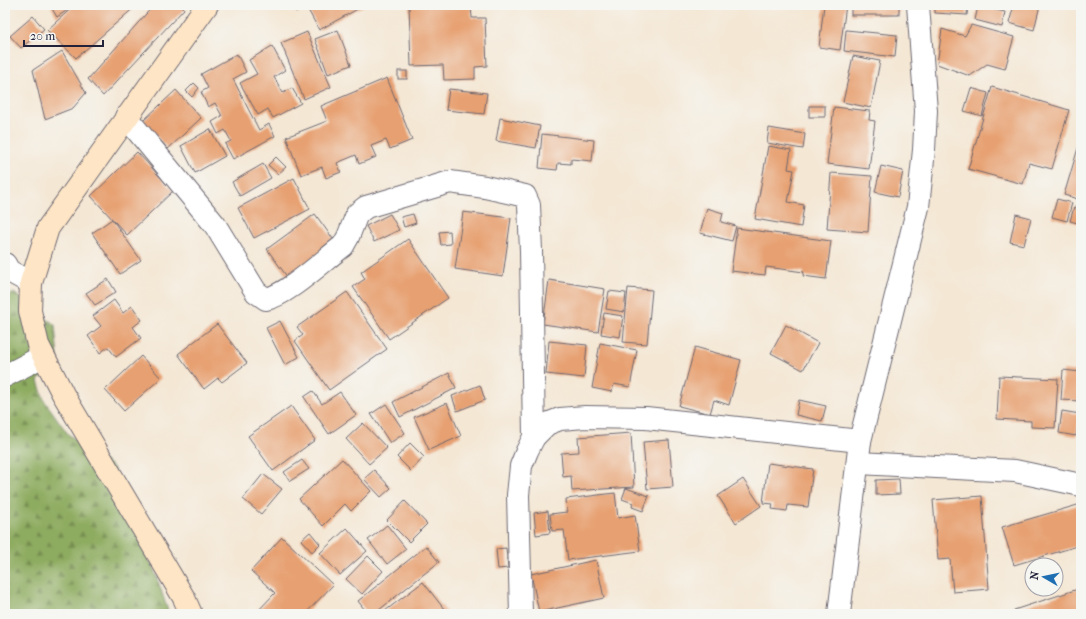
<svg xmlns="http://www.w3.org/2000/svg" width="1086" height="619" font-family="'IM FELL French Canon',serif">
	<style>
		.forest { fill: url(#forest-firs); stroke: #58674e }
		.building { fill: #e7a071 }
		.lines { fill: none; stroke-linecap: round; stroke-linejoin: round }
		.street-casing { stroke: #6c6771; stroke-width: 24 }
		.secondary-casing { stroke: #6c6771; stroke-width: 24 }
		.street { stroke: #fff; stroke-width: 22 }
		.secondary { stroke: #fee5c5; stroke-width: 22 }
	</style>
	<defs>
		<pattern id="forest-firs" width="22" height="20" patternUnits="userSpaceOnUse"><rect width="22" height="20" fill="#8eac60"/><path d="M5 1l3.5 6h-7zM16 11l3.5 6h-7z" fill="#748c50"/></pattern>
	</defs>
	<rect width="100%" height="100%" fill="#f6f6f2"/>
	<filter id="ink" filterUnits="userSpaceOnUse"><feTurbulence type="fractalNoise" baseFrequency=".025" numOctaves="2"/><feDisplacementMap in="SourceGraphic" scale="8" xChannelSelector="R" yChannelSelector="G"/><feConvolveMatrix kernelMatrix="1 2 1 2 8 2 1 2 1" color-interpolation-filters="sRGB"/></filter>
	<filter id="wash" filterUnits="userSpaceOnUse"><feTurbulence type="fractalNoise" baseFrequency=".012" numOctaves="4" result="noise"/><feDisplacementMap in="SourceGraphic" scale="16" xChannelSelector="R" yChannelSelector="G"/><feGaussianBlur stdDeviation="0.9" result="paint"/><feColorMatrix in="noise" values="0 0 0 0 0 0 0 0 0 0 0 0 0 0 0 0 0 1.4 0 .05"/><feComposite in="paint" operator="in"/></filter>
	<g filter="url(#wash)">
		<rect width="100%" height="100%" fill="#f4e7d4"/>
		<!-- forest -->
		<polygon class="forest" points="14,293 55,325 58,359 38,381 44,400 68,434 113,467 157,578 169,614 5,614 5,298"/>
		<g id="blocks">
			<!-- building -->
			<g class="building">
				<polygon points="54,5 67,5 69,9 57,17 51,7"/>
				<polygon points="75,5 137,5 76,58 47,30"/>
				<polygon points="154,5 182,5 184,9 103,96 88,79"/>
				<polygon points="292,5 365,5 319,30 306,6 296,12"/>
				<polygon points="409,5 471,5 472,18 485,18 487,66 475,67 475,79 444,80 443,65 411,66"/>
				<polygon points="824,5 846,5 840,50 819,47"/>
				<rect x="851" y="5" width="48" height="10"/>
				<polygon points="935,5 968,5 967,15 935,13"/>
				<polygon points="1014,5 1040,5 1034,30 1009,23"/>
				<polygon points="978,6 1005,12 1002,27 975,20"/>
				<polygon points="33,16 44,29 21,48 10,36"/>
				<polygon points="971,25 1014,37 1005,69 987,64 970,76 937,64 942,29 965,36"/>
				<polygon points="338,30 351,65 328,74 315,39"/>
				<polygon points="846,30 897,35 895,57 844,51"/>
				<polygon points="307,32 331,87 304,99 281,43"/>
				<polygon points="272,46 285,70 274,77 283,93 292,88 301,103 273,118 268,109 258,115 240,83 257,74 249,60"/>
				<polygon points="62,51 86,93 73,108 45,119 33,70"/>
				<polygon points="237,54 246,72 233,79 259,130 269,124 275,136 233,159 225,144 231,141 225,130 218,134 212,122 222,116 215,103 208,107 201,92 208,88 201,74"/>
				<polygon points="853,56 880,61 871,108 843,102"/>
				<rect x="398" y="71" width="9" height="8"/>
				<polygon points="387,78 412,140 390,149 386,140 371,146 376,157 359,164 356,155 337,163 341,172 326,178 322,167 301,175 286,137 327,121 321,106"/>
				<polygon points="194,83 199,88 192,97 186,91"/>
				<polygon points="992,87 1069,110 1052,169 1029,163 1023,184 968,169"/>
				<polygon points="971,88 988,93 982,116 964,111"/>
				<polygon points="449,89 487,93 484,114 446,110"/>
				<polygon points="176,90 201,118 168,149 143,121"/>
				<rect x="809" y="106" width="16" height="11"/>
				<polygon points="834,107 870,111 869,120 875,121 869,169 827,164"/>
				<polygon points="500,118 540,126 536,148 496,141"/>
				<polygon points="769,128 805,134 803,149 767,143"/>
				<polygon points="210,129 225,156 195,173 181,146"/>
				<polygon points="542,134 594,140 592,161 571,159 571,164 558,163 557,170 539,168"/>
				<polygon points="1081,138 1081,200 1064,195"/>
				<polygon points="768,146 791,150 788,169 794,170 788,202 804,205 801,227 755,219"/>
				<polygon points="137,152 173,191 127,235 91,196"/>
				<polygon points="276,157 286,167 278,174 268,165"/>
				<polygon points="263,164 271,178 240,196 232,182"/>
				<polygon points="881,166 903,171 898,197 875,192"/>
				<polygon points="831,173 872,176 868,232 827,229"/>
				<polygon points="294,178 310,209 254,238 238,208"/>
				<polygon points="1057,199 1072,203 1067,221 1052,217"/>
				<polygon points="1074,207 1081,209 1081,224 1070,221"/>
				<polygon points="707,208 723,213 721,222 736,226 732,241 700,233"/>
				<polygon points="463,212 511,218 503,276 455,269"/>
				<polygon points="315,214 336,243 288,278 267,249"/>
				<polygon points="390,214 399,230 374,242 366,226"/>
				<polygon points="413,214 416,223 404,227 401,217"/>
				<polygon points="1016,214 1031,218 1024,245 1010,242"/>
				<polygon points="112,219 141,260 120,274 92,233"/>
				<polygon points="737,228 831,241 826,279 803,276 804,272 766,267 765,275 731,271"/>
				<polygon points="450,231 451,244 441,245 439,232"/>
				<polygon points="408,239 448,298 389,339 353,287 365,279 361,272"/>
				<polygon points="108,279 116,292 95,305 86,293"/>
				<polygon points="549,280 605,289 598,332 543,324"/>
				<polygon points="628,288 652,290 647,344 623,342"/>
				<polygon points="609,291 626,293 624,312 606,309"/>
				<polygon points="347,292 387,349 329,390 295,341 303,335 297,327"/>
				<polygon points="114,300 123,313 132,306 142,320 133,327 141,338 116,357 108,347 100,353 88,336 101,326 93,316"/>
				<polygon points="604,313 623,316 620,337 601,334"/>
				<polygon points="280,321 299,357 285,365 266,328"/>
				<polygon points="217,324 247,363 222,382 218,378 204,389 178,354"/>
				<polygon points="786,325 818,343 803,370 771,353"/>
				<polygon points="549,341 587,345 584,378 546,374"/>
				<polygon points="600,343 637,350 630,387 614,384 612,392 592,388"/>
				<polygon points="695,347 741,360 729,405 714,400 710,414 679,406"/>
				<polygon points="141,356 161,378 124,411 105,390"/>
				<polygon points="1063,370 1081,372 1081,401 1061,400"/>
				<polygon points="449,373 456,388 400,417 393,402"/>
				<polygon points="999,376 1058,379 1055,428 1031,427 1031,421 997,419"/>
				<polygon points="480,385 485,400 457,411 452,396"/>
				<polygon points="313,391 322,404 340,392 356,415 329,434 304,397"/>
				<polygon points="799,400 826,406 822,421 796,415"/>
				<polygon points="447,403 461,436 429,450 414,417"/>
				<polygon points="386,404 405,433 390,443 371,414"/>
				<polygon points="291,406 315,440 273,471 248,436"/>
				<polygon points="1062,411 1080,414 1076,436 1059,433"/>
				<polygon points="363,423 387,448 369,464 346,439"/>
				<polygon points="631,433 634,487 572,491 571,476 563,477 561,453 579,452 578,437"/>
				<polygon points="669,440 673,487 647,489 643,442"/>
				<polygon points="410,443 424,457 411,471 397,457"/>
				<polygon points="342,459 371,491 351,511 345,504 323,526 299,499"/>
				<polygon points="302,460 309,469 290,481 284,472"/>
				<polygon points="768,463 813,469 808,507 788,505 787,511 772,509 773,504 763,503"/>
				<polygon points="374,470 391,488 381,497 364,479"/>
				<polygon points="263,474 282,489 261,514 243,499"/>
				<polygon points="743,479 761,506 736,523 718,496"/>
				<polygon points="899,479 900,494 876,495 876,480"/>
				<polygon points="626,488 649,496 643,511 632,507 633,503 622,499"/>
				<polygon points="615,493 618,518 635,515 640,551 568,560 564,530 552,531 550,514 567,512 566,499"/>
				<polygon points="982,496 989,589 953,592 950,559 938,560 933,500"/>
				<polygon points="405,501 427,524 409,542 387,520"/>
				<polygon points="1081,504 1081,545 1014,565 1002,527"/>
				<polygon points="548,511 550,533 536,535 534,513"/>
				<polygon points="387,525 406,549 387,564 368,540"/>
				<polygon points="347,528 367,551 340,575 320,553"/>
				<polygon points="310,532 320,544 312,552 301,540"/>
				<polygon points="282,537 333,585 305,614 255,614 275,593 251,571"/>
				<polygon points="426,546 439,562 374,614 368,614 358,601"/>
				<polygon points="506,548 508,568 498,569 496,549"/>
				<polygon points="368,556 383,571 362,594 346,579"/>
				<polygon points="596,560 604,598 539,612 531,574"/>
				<polygon points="423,582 448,614 381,614"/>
				<polygon points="1081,588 1081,614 1015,614 1014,610"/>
			</g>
		</g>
	</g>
	<g filter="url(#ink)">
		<use href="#blocks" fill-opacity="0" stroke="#6c6771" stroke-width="1"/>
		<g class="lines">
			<!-- street casing -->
			<g class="street-casing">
				<g id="street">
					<path d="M126 117 215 225 256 292 266 299C287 295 324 260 343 246L348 237 357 214 366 207 450 182 485 187 525 196 529 205 531 251 534 437"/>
					<polyline points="5,264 9,271 31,283"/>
					<polyline points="5,376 43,356"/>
					<polyline points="858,463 1015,471 1081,485"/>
					<polyline points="521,614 518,495 521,466 527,451 534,437 547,424 560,419 585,417 646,418 860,441"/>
					<polyline points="839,614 860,441 918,207 924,150 926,111 918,5"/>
				</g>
			</g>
			<!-- secondary casing -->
			<g class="secondary-casing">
				<polyline id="secondary" points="191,614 184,598 63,394 38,345 30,311 31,283 48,228 207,5"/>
			</g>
			<!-- street -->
			<use href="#street" class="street"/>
			<!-- secondary -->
			<use href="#secondary" class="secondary"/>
		</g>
	</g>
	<!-- margin -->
	<rect width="1086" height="619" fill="none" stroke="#f6f6f2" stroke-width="20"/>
	<!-- north arrow -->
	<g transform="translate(1044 577) rotate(279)"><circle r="19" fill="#f6f6f2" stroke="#a1a1a9"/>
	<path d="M0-3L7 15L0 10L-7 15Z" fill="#1f6fb2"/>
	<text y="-6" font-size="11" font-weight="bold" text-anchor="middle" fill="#22223b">N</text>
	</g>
	<!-- scale -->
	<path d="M24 40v6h79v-6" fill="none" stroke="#22223b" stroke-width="2"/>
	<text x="30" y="40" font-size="12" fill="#22223b" stroke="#f6f6f2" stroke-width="3" paint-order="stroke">20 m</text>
</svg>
